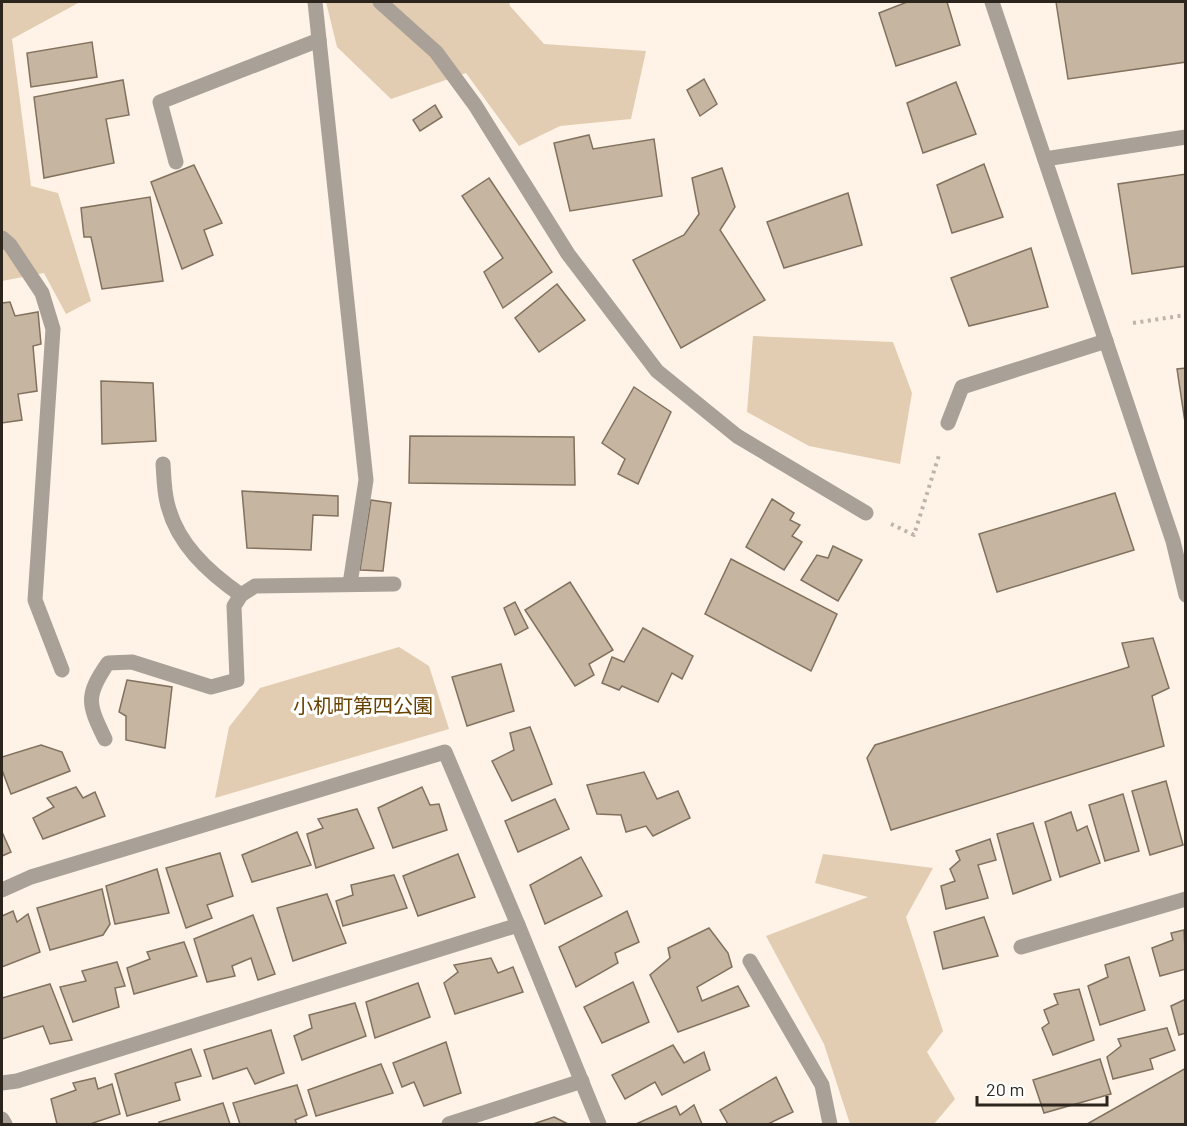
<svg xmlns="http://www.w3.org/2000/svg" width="1187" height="1126" font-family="Barlow,'Noto Sans JP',sans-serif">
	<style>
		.green { fill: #e3cdb2 }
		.building { fill: #c6b5a0; stroke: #81715e; stroke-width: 1.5 }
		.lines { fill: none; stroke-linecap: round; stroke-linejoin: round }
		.path { stroke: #beb4a9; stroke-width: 4; stroke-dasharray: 3 4.5; stroke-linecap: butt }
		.service { stroke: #a9a198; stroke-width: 15 }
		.minor { stroke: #a9a198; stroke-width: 15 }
		.labels { text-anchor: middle; stroke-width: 6; stroke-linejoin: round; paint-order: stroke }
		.park-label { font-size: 20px; fill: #674100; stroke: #fff }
	</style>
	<rect width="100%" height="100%" fill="#fef3e6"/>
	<!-- green -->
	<g class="green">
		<polygon points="2,2 80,2 12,39 31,186 58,193 91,301 66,314 44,273 2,281"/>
		<polygon points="326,2 509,2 510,6 544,44 646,51 631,119 560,126 519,146 466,73 391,99 337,47"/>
		<polygon points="753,336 893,342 912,393 900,464 809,446 747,412"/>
		<polygon points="399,647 429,666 449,729 215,798 229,727 260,688"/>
		<polygon points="823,854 933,868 906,917 943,1031 927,1052 955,1099 934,1124 850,1124 824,1044 766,936 868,897 815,883"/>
	</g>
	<!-- building -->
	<g class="building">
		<polygon points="907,2 947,2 960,45 896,66 879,13"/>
		<polygon points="1056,2 1186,2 1186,62 1068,79"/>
		<polygon points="92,42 97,77 31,87 27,53"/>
		<polygon points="704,79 717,104 700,116 687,90"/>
		<polygon points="123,80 129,115 106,119 114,163 44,178 34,97"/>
		<polygon points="956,82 976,134 923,153 907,103"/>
		<polygon points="435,105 442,117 420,131 413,120"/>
		<polygon points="589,135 593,149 654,139 662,196 570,211 554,143"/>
		<polygon points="984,164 1003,217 952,233 937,185"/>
		<polygon points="194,165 222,223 204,230 213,255 182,269 151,182"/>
		<polygon points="722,168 735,207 720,230 765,300 681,348 633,260 684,235 699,214 692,178"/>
		<polygon points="1186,174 1186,266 1132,274 1118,184"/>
		<polygon points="489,178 552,272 503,308 484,272 503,258 462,196"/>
		<polygon points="848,193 862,245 784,268 767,222"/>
		<polygon points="150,197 163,281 102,289 91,237 84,237 81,208"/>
		<polygon points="1031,248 1048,307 969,326 951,278"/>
		<polygon points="557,284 585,320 539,352 515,318"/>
		<polygon points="10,302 15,316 38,312 41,344 33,346 37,391 18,394 22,420 2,423 2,303"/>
		<polygon points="1186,368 1186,429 1177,369"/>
		<polygon points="101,381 153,383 156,441 102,444"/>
		<polygon points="634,387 671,412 638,484 618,474 625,459 602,443"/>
		<polygon points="410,436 574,437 575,485 409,483"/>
		<polygon points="242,491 338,496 338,516 313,515 311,550 247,548"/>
		<polygon points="1115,493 1134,550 997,592 979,534"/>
		<polygon points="772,499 794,513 790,520 800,525 792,536 802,542 784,570 746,547"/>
		<polygon points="371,500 391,503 383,571 360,570"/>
		<polygon points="833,546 862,560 838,601 801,580 817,555 828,558"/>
		<polygon points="731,559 837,614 811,671 705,614"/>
		<polygon points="570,582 613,650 589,664 594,675 575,686 525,610"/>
		<polygon points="515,602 528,628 515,635 504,608"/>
		<polygon points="643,628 693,656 682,679 672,673 658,702 622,686 619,690 602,683 612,657 624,662"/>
		<polygon points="1153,638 1169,688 1152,696 1164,746 891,830 867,758 875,745 1129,667 1122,643"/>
		<polygon points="501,664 514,711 467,726 452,677"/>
		<polygon points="127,680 172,687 165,748 126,740 126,716 119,712"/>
		<polygon points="530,727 552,784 512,801 492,761 514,750 510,733"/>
		<polygon points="41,745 62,752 70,771 11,794 2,770 2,757"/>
		<polygon points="644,772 657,799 678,791 690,818 653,836 646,826 626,832 621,815 597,814 587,785"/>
		<polygon points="1166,781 1183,845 1150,855 1132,791"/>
		<polygon points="76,787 83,798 95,792 105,816 43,839 33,818 54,807 47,798"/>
		<polygon points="422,787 430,805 439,804 447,830 393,848 378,808"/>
		<polygon points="1123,794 1139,851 1105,861 1089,805"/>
		<polygon points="555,799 569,829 518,852 505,821"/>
		<polygon points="357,809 374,848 316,868 307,834 323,828 318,819"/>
		<polygon points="1071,812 1077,831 1087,826 1100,863 1060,877 1045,822"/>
		<polygon points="1033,823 1051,880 1013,894 997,834"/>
		<polygon points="2,832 11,852 2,856"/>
		<polygon points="297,832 311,865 252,882 242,855"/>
		<polygon points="990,839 996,860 978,865 988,898 946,909 941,886 955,881 950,869 960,860 956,851"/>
		<polygon points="220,853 233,896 207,905 212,918 186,928 166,868"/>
		<polygon points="458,854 475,897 418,916 403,876"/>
		<polygon points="581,857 602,896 545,924 530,885"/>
		<polygon points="157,869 169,913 115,924 106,886"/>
		<polygon points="394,875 407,908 343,926 336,901 353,895 351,885"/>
		<polygon points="102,889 110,924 103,935 50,950 37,908"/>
		<polygon points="327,894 346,943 293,961 277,908"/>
		<polygon points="13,911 17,922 28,914 40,952 2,967 2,916"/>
		<polygon points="627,911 639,942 615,953 618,963 576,987 559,947"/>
		<polygon points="253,915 275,974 258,980 251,958 232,966 235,976 207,982 194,939"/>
		<polygon points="984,917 998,956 943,969 934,932"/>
		<polygon points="709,928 728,953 732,967 697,987 702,1001 738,986 749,1006 678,1032 650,975 670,958 668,948"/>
		<polygon points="1184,930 1186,969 1160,976 1152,948 1173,940 1171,933"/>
		<polygon points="184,942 197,976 134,994 127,968 150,959 147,952"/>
		<polygon points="1129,957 1145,1010 1100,1025 1088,986 1108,977 1105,965"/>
		<polygon points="491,958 498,973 513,967 523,992 455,1014 444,983 458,972 454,965"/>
		<polygon points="117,962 125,986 115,988 119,1007 73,1022 60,987 86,981 82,971"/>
		<polygon points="633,982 649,1022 602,1043 584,1007"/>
		<polygon points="418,983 430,1017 375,1038 366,1002"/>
		<polygon points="50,984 72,1040 50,1044 43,1026 2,1039 2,998"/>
		<polygon points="1079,989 1094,1040 1053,1055 1042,1028 1049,1023 1044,1010 1058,1004 1054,994"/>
		<polygon points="1186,999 1186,1033 1179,1035 1171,1006"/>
		<polygon points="355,1003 366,1036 302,1060 294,1036 312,1028 309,1015"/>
		<polygon points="1167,1028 1175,1050 1150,1059 1153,1069 1113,1079 1107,1057 1121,1046 1118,1039"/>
		<polygon points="271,1030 284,1073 255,1084 247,1068 213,1079 204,1050"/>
		<polygon points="446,1042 461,1093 424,1106 414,1082 402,1087 393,1063"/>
		<polygon points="673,1045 684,1063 704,1052 710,1070 662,1095 655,1082 625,1099 612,1075"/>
		<polygon points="191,1049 201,1076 175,1083 180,1100 127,1116 115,1074"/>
		<polygon points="1100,1059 1111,1094 1044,1113 1033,1080"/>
		<polygon points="381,1064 393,1093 316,1116 308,1090"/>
		<polygon points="1186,1068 1186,1124 1087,1124"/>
		<polygon points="776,1077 793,1112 768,1124 728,1124 720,1110"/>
		<polygon points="95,1078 98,1089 112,1084 120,1114 90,1124 57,1124 51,1099 76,1090 73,1083"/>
		<polygon points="297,1085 307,1115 295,1120 297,1124 240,1124 233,1103"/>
		<polygon points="223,1103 230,1124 159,1124 159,1122"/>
		<polygon points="694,1105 702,1124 636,1124 676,1106 680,1115"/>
		<polygon points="554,1117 568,1124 533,1124"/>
	</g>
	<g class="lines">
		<!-- path -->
		<g class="path">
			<polyline points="1133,323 1186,315"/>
			<polyline points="891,524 914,535 940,452"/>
		</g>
		<!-- service -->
		<g class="service">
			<polyline points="1045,159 1186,137"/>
			<polyline points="176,162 160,102 319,40"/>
			<path d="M163 464C164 477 164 490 167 502 176 543 208 572 241 595"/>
		</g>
		<!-- minor -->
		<g class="minor">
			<polyline points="315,2 366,480 350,584"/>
			<polyline points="380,2 436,52 475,105 568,254 657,371 737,436 866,513"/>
			<polyline points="992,2 1173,541 1186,595"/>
			<polyline points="2,238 10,245 42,293 53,329 35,600 62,670"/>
			<polyline points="948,423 962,387 1106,341"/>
			<path d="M105 739C88 704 85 696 108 663L132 662 211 687 237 680 234 606 241 595 255 586 394 584"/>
			<polyline points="2,890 31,877 445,752 518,925 599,1124"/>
			<polyline points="1021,947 1186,899"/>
			<polyline points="750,961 822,1085 830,1124"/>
			<polyline points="2,1083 17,1081 518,925"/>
			<polyline points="2,1119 5,1124"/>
			<polyline points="449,1124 582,1081"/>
		</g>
	</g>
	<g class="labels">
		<!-- park labels -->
		<g class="park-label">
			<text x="363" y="713">小机町第四公園</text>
		</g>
	</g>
	<!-- border -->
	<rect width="1187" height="1126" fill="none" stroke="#2c251d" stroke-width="6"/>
	<!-- scale -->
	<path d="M977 1096v9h130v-9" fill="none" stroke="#2c251d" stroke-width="3"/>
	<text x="986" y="1096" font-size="18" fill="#2c251d" stroke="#ffffff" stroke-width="4.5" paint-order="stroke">20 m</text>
</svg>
